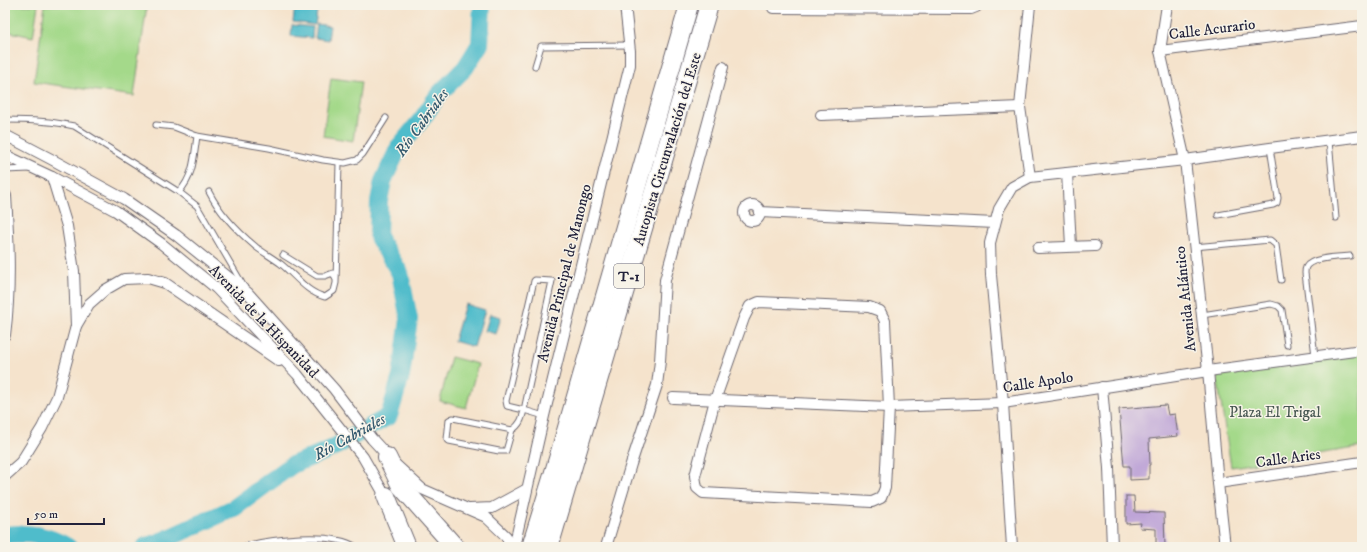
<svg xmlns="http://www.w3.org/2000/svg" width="1367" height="552" font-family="'IM FELL DW Pica',serif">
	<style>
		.green { fill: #a4d98a; stroke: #637e62 }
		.water { fill: #50bccb; stroke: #396f83 }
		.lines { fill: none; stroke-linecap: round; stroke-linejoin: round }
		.river { stroke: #50bccb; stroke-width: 18 }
		.building { fill: #bea4d7 }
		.service-casing { stroke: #6c666e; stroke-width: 7 }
		.minor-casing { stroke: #6c666e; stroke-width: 12 }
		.motorway-casing { stroke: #6c666e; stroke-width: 20 }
		.service { stroke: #fff; stroke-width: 5 }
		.minor { stroke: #fff; stroke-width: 10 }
		.motorway { stroke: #fff; stroke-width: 18 }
		.labels { text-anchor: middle; stroke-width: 3; stroke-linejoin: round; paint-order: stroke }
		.shield { fill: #f7f3e8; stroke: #62616f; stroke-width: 1 }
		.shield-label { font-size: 14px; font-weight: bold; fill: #22223b }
		.street-label { font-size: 15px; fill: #22223b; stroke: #f7f3e8 }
		.park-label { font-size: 15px; fill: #495953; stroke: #f7f3e8 }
		.water-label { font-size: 16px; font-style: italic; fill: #32586d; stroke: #f7f3e8 }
	</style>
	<rect width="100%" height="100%" fill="#f7f3e8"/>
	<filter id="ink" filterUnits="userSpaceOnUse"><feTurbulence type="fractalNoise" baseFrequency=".025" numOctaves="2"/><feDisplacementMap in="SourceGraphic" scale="8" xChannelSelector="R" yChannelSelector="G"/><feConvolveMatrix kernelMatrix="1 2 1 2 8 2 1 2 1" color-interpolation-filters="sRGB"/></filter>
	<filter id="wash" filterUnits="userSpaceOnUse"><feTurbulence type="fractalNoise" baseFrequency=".012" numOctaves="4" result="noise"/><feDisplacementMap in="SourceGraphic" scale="16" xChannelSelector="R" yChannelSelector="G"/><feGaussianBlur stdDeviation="0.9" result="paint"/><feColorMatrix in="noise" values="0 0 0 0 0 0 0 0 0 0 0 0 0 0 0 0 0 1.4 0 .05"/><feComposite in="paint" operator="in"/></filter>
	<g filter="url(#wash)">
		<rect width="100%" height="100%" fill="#f5e3cc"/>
		<!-- green -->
		<g class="green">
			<polygon points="5,5 38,5 33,37 5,31"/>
			<polygon points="45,5 147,5 134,96 34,82"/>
			<polygon points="331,78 361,82 353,141 323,136"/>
			<polygon points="1362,354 1362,447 1231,467 1216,371"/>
			<polygon points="451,357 478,364 466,408 440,401"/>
		</g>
		<!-- water -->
		<g class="water">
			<polygon points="295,5 318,5 315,25 293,22"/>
			<polygon points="317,24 330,26 328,40 315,38"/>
			<polygon points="292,25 313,27 312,38 291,36"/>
			<polygon points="465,304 485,310 474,347 454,341"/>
			<polygon points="490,314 501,317 496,334 485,331"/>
		</g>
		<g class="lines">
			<!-- river -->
			<g class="river">
				<path d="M5 535C29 532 47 535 68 547"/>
				<polyline points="145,547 164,540 234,508 292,465 331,449 389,416 401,376 409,319 400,273 378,237 379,201 383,181 399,147 422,119 439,94 465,68 480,44 482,5"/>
			</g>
		</g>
		<g id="blocks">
			<!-- building -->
			<g class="building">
				<polygon points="1166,405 1168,415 1175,414 1178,436 1149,439 1150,465 1149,465 1149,479 1130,480 1130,466 1124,466 1119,409"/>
				<polygon points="1126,496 1134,496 1135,512 1164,513 1165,547 1156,547 1156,529 1140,528 1141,523 1126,524"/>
			</g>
		</g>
	</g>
	<g filter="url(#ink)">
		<use href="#blocks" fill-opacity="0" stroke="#6c666e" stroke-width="1"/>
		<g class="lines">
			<!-- service casing -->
			<g class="service-casing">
				<g id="service">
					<polyline points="535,66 541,46 630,45"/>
					<path d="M5 120C28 120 51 121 74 126L179 192 197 206 243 285"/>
					<polyline points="156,125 174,127 197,136 269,148 323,160 345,163 357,160 363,154 386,118"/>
					<polyline points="1329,141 1336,218"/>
					<polyline points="5,170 30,169"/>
					<path d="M179 192C194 176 194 156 197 136"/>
					<path d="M209 192C220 214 237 231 256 247 264 253 273 258 281 264 296 276 306 292 325 297L334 291 336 283 339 163"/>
					<polyline points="1218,215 1273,205 1277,203 1278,198 1270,148"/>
					<polyline points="1194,247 1270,240 1276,245 1281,280"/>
					<polyline points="283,255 317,276 325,276 333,273 335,278"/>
					<polyline points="1362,260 1362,270"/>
					<polygon points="535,280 552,281 524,410 507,406 506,401 534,281"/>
					<polyline points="1202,315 1271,304 1278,306 1282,310 1287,345"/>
					<path d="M1315 356 1305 273C1305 271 1305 269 1306 267 1311 257 1340 257 1350 256"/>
					<path d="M512 430 453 418 449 420 447 439 449 441 499 451H506L512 430C520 425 522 419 524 410L544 416"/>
					<path d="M242 547C269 539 332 531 356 547"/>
				</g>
			</g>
			<!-- minor casing -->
			<g class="minor-casing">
				<g id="minor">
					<polyline points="1167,5 1160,51 1185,160 1208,371 1218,483 1225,547"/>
					<polyline points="773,8 971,9 976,7 976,5"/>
					<polyline points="1160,51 1362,26"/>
					<polyline points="1020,107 1030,5"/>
					<polyline points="821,115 1020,107 1030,177"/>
					<polyline points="5,135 51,159 124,199 176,235 248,293 334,389 372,439 396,465 422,489 486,517 506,536 511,547"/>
					<polyline points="5,155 52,177 116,211 162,244 216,288 297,374 363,457 387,499"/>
					<polyline points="1067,173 1071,246"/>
					<path d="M5 194 6 196C9 242 11 289 5 335"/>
					<circle cx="752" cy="213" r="8"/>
					<polyline points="760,212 995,223"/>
					<polyline points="1038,248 1095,246"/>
					<polygon points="759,302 869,307 880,311 885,321 889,407 885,488 881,498 872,502 703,493 697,488 695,476 715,400 744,318 750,306"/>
					<polyline points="76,326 89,304 105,290 124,279 148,278 165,283 279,361"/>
					<polyline points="1102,387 1109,468 1112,547"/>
					<polyline points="673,398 889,407 1003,403 1208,371 1362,350"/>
					<polyline points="5,476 21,462 42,428 57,397 76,326 74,271 67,226 52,177"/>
					<polyline points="1218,483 1362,462"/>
					<polyline points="470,509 492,508 527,489"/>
					<polyline points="514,547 544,416 630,65 630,51 625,5"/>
					<polyline points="606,547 631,464 657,385 660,361 665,280 723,67"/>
					<polyline points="1012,547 1003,403 991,275 990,243 999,209 1012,187 1030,177 1185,160 1270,148 1362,136"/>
				</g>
			</g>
			<!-- motorway casing -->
			<g class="motorway-casing">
				<g id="motorway">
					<polyline points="387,457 401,486 455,547"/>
					<polyline points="386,496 407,547"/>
					<polyline points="531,547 558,459 689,5"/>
					<polyline points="549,547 709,5"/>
				</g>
			</g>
			<!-- service -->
			<use href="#service" class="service"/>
			<!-- minor -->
			<use href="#minor" class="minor"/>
			<!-- motorway -->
			<use href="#motorway" class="motorway"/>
		</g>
	</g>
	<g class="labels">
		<!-- shield labels -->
		<rect class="shield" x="614" y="264" width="30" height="24" rx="3"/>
		<g class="shield-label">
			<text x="629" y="281">T-1</text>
		</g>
		<!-- street labels -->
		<g class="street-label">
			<text transform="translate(1212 29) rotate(-7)" y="5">Calle Acurario</text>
			<text transform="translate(667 149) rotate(-73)" y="5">Autopista Circunvalación del Este</text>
			<text transform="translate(564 273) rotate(-76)" y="5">Avenida Principal de Manongo</text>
			<text transform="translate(1185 299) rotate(-96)" y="5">Avenida Atlántico</text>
			<text transform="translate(264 321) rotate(46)" y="5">Avenida de la Hispanidad</text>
			<text transform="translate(1038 382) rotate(-9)" y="5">Calle Apolo</text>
			<text transform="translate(1288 458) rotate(-8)" y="5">Calle Aries</text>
		</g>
		<!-- park labels -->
		<g class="park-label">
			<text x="1275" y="417">Plaza El Trigal</text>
		</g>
		<!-- water labels -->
		<g class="water-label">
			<text transform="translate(421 122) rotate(-54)" y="6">Río Cabriales</text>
			<text transform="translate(349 436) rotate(-29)" y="6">Río Cabriales</text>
		</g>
	</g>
	<!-- margin -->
	<rect width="1367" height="552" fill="none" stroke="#f7f3e8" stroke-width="20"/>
	<!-- scale -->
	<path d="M28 518v6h76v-6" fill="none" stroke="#22223b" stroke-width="2"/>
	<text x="34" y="518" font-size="12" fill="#22223b" stroke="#f7f3e8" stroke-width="3" paint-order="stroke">50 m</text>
</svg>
